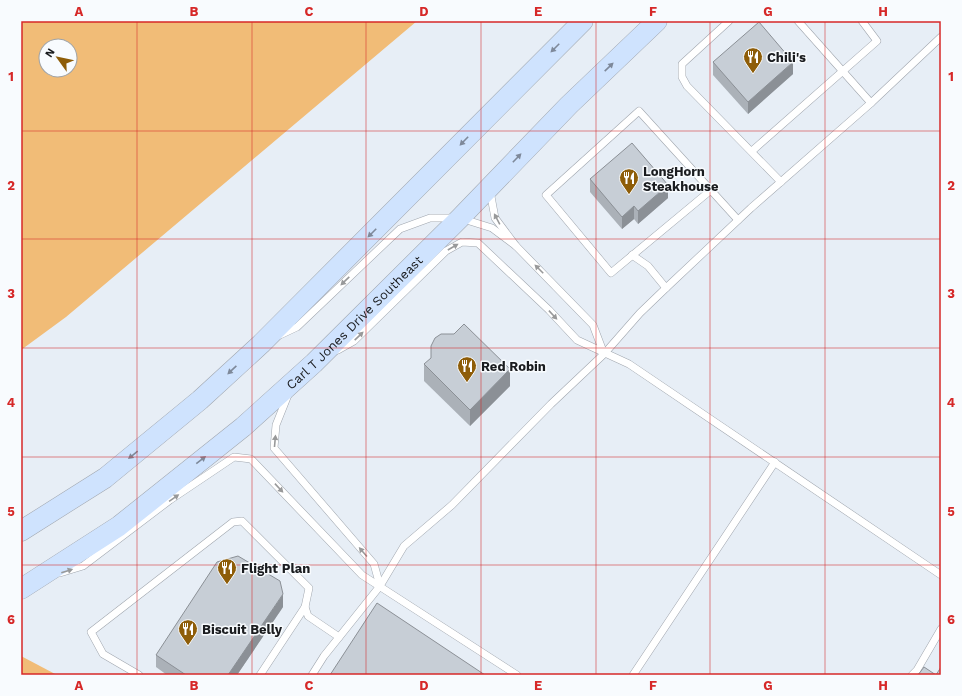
<svg xmlns="http://www.w3.org/2000/svg" width="962" height="696" font-family="'Work Sans',sans-serif">
	<style>
		.green { fill: #f1bc77; fill-rule: evenodd }
		.lines { fill: none; stroke-linecap: round; stroke-linejoin: round }
		.service-casing { stroke: #a0a6ae; stroke-width: 8 }
		.secondary-casing { stroke: #a0a6ae; stroke-width: 21 }
		.service { stroke: #fff; stroke-width: 7 }
		.secondary { stroke: #cfe3fe; stroke-width: 20 }
		.wall { fill: #abb1b8 }
		.shaded-wall { fill: #8b9096 }
		.building { fill: #c7ced6; stroke: #8b9096 }
		.oneway { fill: #7e899a }
		.oneway2 { fill: #98999a }
		.grid { fill: none; stroke: #d62828; stroke-width: 1; stroke-opacity: 0.55 }
		.labels { text-anchor: middle; stroke-width: 3; stroke-linejoin: round; paint-order: stroke }
		.poi-label { font-size: 13px; font-weight: bold; fill: #1a1c1f; stroke: #f8fbfe; text-anchor: start }
		.street-label { font-size: 13px; fill: #1a1c1f; stroke: #f8fbfe }
		.neatline { fill: none; stroke: #d62828; stroke-width: 1.5 }
		.grid-label { font-size: 13px; text-anchor: middle; font-weight: bold; fill: #d62828 }
	</style>
	<rect width="100%" height="100%" fill="#e7eef6"/>
	<!-- green -->
	<g class="green">
		<path d="M21 21H417L66 317 21 350ZM46 46H70V70H46Z"/>
		<polygon points="21,656 57,675 21,675"/>
	</g>
	<g class="lines">
		<!-- service casing -->
		<g class="service-casing">
			<g id="service">
				<polyline points="729,21 682,64 682,77 687,86 781,182"/>
				<polyline points="798,21 871,103"/>
				<polyline points="752,151 877,41 862,21"/>
				<polyline points="711,190 611,273 546,195 639,111 738,220"/>
				<polyline points="490,191 495,218 516,246 593,325 604,354"/>
				<polyline points="632,255 648,266 666,288"/>
				<polyline points="280,335 297,327 400,229 430,218 460,218 492,228 516,246"/>
				<polyline points="338,350 354,341 446,251 462,242 478,243 549,310 577,340 629,364 941,575"/>
				<polyline points="288,395 276,425 274,448 374,564 380,586"/>
				<polyline points="60,573 83,566 170,500 234,457 251,459 362,575 517,675"/>
				<polyline points="139,675 103,654 91,632 233,522 242,521 309,588 305,607 308,616 339,637"/>
				<polyline points="260,675 305,607"/>
				<polyline points="312,675 324,656 380,586 404,546 452,505 551,404 604,354 640,313 666,288 751,208 871,103 941,37"/>
				<polyline points="633,675 775,462"/>
				<polyline points="912,675 917,670 941,629"/>
			</g>
		</g>
		<!-- secondary casing -->
		<g class="secondary-casing">
			<g id="secondary">
				<polyline points="21,531 105,478 200,400 261,344 583,21"/>
				<path id="s1" d="M21 589 119 526 243 427 314 363 460 218 569 105 657 21"/>
			</g>
		</g>
		<!-- service -->
		<use href="#service" class="service"/>
		<!-- secondary -->
		<use href="#secondary" class="secondary"/>
	</g>
	<!-- wall -->
	<g class="wall">
		<polygon points="713,62 793,74 748,114 713,75"/>
		<polygon points="590,179 668,198 638,224 634,219 622,229 590,192"/>
		<polygon points="424,364 510,386 470,426 424,381"/>
		<polygon points="283,607 237,675 167,675 156,667 156,655"/>
	</g>
	<!-- shaded-wall -->
	<g class="shaded-wall">
		<polygon points="793,62 793,74 748,114 748,102"/>
		<polygon points="668,185 668,198 638,224 638,211"/>
		<polygon points="634,206 634,219 622,229 622,217"/>
		<polygon points="510,369 510,386 470,426 470,410"/>
		<polygon points="283,594 283,607 237,675 228,675"/>
	</g>
	<!-- building -->
	<g class="building">
		<polygon points="759,22 793,62 748,102 713,62"/>
		<polygon points="632,143 668,185 638,211 634,206 622,217 590,179"/>
		<polygon points="464,324 510,369 470,410 424,364 431,358 431,346 435,338 441,334 454,334"/>
		<polygon points="238,556 280,581 283,594 228,675 186,675 156,655 217,562"/>
		<polygon points="377,603 485,675 330,675"/>
		<polygon points="924,667 936,675 941,667 941,675 918,675"/>
	</g>
	<!-- one-way arrows -->
	<defs><path id="oneway-solid" d="M-6-.8H1V-3.2L6.5 0L1 3.2V.8H-6Z"/></defs>
	<g class="oneway">
		<use href="#oneway-solid" transform="translate(555 48) rotate(135)"/>
		<use href="#oneway-solid" transform="translate(609 67) rotate(-44)"/>
		<use href="#oneway-solid" transform="translate(464 141) rotate(134)"/>
		<use href="#oneway-solid" transform="translate(517 158) rotate(-46)"/>
		<use href="#oneway-solid" transform="translate(372 233) rotate(135)"/>
		<use href="#oneway-solid" transform="translate(232 370) rotate(137)"/>
		<use href="#oneway-solid" transform="translate(133 455) rotate(141)"/>
		<use href="#oneway-solid" transform="translate(201 460) rotate(-38)"/>
	</g>
	<g class="oneway2">
		<use href="#oneway-solid" transform="translate(497 219) rotate(-118)"/>
		<use href="#oneway-solid" transform="translate(453 247) rotate(-30)"/>
		<use href="#oneway-solid" transform="translate(539 269) rotate(-135)"/>
		<use href="#oneway-solid" transform="translate(345 281) rotate(136)"/>
		<use href="#oneway-solid" transform="translate(553 315) rotate(47)"/>
		<use href="#oneway-solid" transform="translate(359 336) rotate(-44)"/>
		<use href="#oneway-solid" transform="translate(275 441) rotate(-85)"/>
		<use href="#oneway-solid" transform="translate(279 488) rotate(47)"/>
		<use href="#oneway-solid" transform="translate(174 498) rotate(-35)"/>
		<use href="#oneway-solid" transform="translate(363 552) rotate(-131)"/>
		<use href="#oneway-solid" transform="translate(67 571) rotate(-18)"/>
	</g>
	<!-- grid -->
	<path class="grid" d="M137 21V675M252 21V675M366 21V675M481 21V675M596 21V675M710 21V675M825 21V675M21 131H941M21 239H941M21 348H941M21 457H941M21 565H941"/>
	<!-- icons -->
	<defs>
		<g id="restaurant-pin" transform="scale(1)"><path d="M0 17L-7.5 6A9.5 9.5 0 1 1 7.5 6Z" fill="#8e5d08" stroke="#f8fbfe"/><path d="M-5-6h1v4h1v-4h1v4h1v-4h1v5L-1.5 .5V6h-2V.5L-5-1ZM5-6V6H3V1.5H1.5Q1.5-4 5-6Z" fill="#fff"/></g>
	</defs>
	<g fill-rule="evenodd">
		<use href="#restaurant-pin" x="753" y="57"/>
		<use href="#restaurant-pin" x="629" y="178"/>
		<use href="#restaurant-pin" x="467" y="366"/>
		<use href="#restaurant-pin" x="227" y="568"/>
		<use href="#restaurant-pin" x="188" y="629"/>
	</g>
	<g class="labels">
		<!-- poi labels -->
		<g class="poi-label">
			<text x="767" y="62">Chili's</text>
			<text x="643" y="176">LongHorn<tspan x="643" dy="15">Steakhouse</tspan></text>
			<text x="481" y="371">Red Robin</text>
			<text x="241" y="573">Flight Plan</text>
			<text x="202" y="634">Biscuit Belly</text>
		</g>
		<!-- street labels -->
		<g class="street-label">
			<text dy="5" stroke="none"><textPath href="#s1" startOffset="428">Carl T Jones Drive Southeast</textPath></text>
		</g>
	</g>
	<!-- border -->
	<rect width="962" height="696" fill="none" stroke="#f8fbfe" stroke-width="44"/>
	<!-- north arrow -->
	<g transform="translate(58 58) rotate(303)"><circle r="19" fill="#f8fbfe" stroke="#9fa2a5"/>
	<path d="M0-3L7 15L0 10L-7 15Z" fill="#8e5d08"/>
	<text y="-6" font-size="11" font-weight="bold" text-anchor="middle" fill="#1a1c1f">N</text>
	</g>
	<rect x="22" y="22" width="918" height="652" class="neatline"/>
	<g class="grid-label">
		<text x="79" y="16">A</text>
		<text x="194" y="16">B</text>
		<text x="309" y="16">C</text>
		<text x="424" y="16">D</text>
		<text x="538" y="16">E</text>
		<text x="653" y="16">F</text>
		<text x="768" y="16">G</text>
		<text x="883" y="16">H</text>
		<text x="11" y="81">1</text>
		<text x="951" y="81">1</text>
		<text x="11" y="190">2</text>
		<text x="951" y="190">2</text>
		<text x="11" y="298">3</text>
		<text x="951" y="298">3</text>
		<text x="11" y="407">4</text>
		<text x="951" y="407">4</text>
		<text x="11" y="516">5</text>
		<text x="951" y="516">5</text>
		<text x="11" y="624">6</text>
		<text x="951" y="624">6</text>
		<text x="79" y="690">A</text>
		<text x="194" y="690">B</text>
		<text x="309" y="690">C</text>
		<text x="424" y="690">D</text>
		<text x="538" y="690">E</text>
		<text x="653" y="690">F</text>
		<text x="768" y="690">G</text>
		<text x="883" y="690">H</text>
	</g>
</svg>
